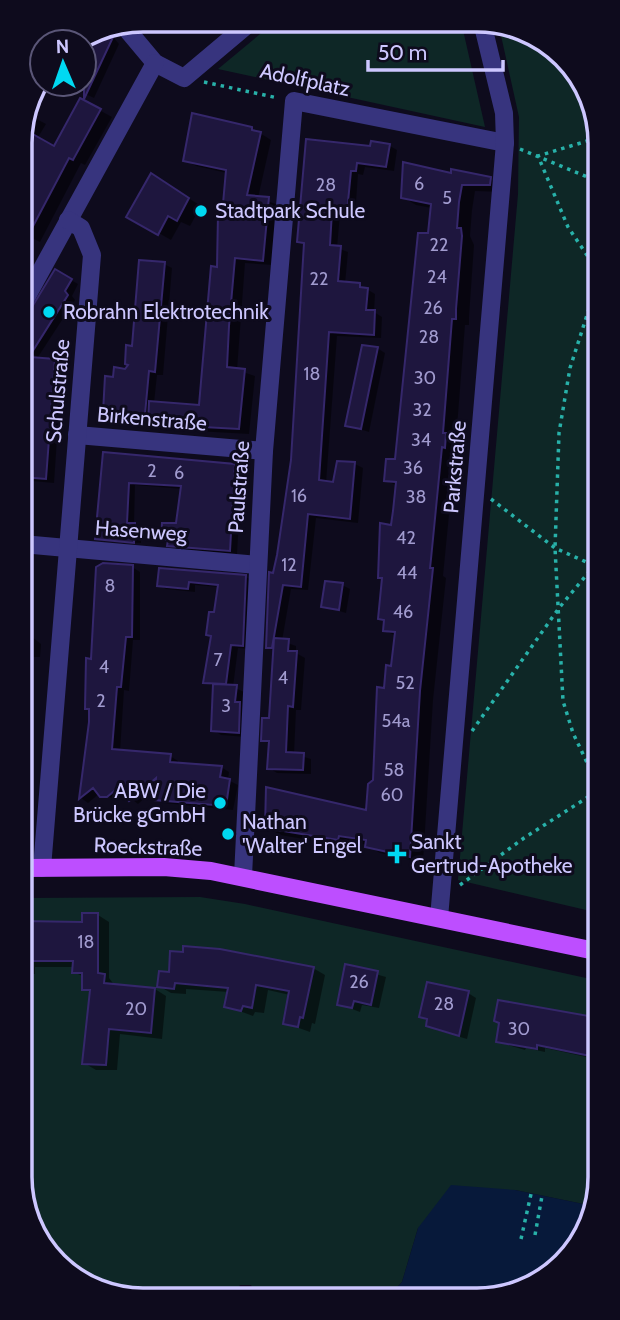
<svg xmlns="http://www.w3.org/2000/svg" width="620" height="1320" font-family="Cabin,sans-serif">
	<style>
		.green { fill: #0e2726 }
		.water { fill: #07193a }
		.shadow { fill: #0007 }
		.building { fill: #1e163e; stroke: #35276b; stroke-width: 2 }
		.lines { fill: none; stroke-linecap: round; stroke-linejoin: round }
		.path { stroke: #28b1a9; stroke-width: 3.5; stroke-dasharray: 3.5 5; stroke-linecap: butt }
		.minor { stroke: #37347e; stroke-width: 18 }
		.major { stroke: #bd4eff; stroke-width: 18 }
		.poi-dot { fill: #00d9f2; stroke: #0e0b1d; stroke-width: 2.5 }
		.labels { text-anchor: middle; stroke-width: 6; stroke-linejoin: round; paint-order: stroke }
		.number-label { font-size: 18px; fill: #a19bcf }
		.street-label { font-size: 21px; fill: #cdc7ff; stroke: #0e0b1d }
		.poi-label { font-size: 21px; fill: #cdc7ff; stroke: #0e0b1d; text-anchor: start }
		.rim { fill: none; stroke: #cdc7ff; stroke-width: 3.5 }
	</style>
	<rect width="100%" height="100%" fill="#0e0b1d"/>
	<!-- green -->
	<g class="green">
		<polygon points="277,20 461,21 485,127 218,69"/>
		<polygon points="498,22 559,50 596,111 599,913 458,880 518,194 519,117"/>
		<polygon points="200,897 245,904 600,981 600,1186 593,1206 515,1190 418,1228 402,1282 388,1297 258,1298 251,1285 240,1285 231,1298 119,1298 61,1270 24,1209 23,898"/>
	</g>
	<!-- water -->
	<polygon class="water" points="451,1185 515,1190 593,1206 575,1253 509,1296 388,1297 402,1282 418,1228"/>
	<!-- shadow -->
	<g class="shadow">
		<polygon points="170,19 189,20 181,27"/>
		<polygon points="109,32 119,44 94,98 64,84 84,84 83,42"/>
		<polygon points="545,43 557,49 553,51"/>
		<polygon points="81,100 112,117 85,165 81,163 40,242 32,238 21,257 20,127 27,114 46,124 37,139 55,149"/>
		<polygon points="252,128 271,140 258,198 279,205 273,265 245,263 237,370 255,376 249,434 160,429 150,424 150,417 112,417 105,412 115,379 130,365 164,264 172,268 163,375 157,375 154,403 200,406 227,173 196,166 185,160"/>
		<polygon points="308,141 371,148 390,146 397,150 394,171 365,167 363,175 358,174 355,216 340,214 337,248 348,252 345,284 360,285 375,294 374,312 382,317 381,338 337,336 326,483 334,484 355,464 363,468 358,523 316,518 308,590 291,589 282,641 296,646 296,653 305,658 301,710 296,710 294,754 311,759 311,774 277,773 269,768 270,744 263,740 270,720 275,651 267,647 274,575 292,460 306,245 299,241"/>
		<polygon points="452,175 490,179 503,186 503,192 475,191 472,210 470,236 474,245 469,317 469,325 465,325 456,440 459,443 458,454 455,454 443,576 446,578 433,700 423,863 380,853 367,845 352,842 351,847 280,835 267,827 367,812 396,636 384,630 385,621 380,618 384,579 379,577 392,526 397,486 386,480 396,461 432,208 416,205 403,197"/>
		<polygon points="163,182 201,206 190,226 181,222 171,240 129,216"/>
		<polygon points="55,271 78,284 72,296 75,300 38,357 21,348 21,330"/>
		<polygon points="377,348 385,353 369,432 347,425"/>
		<polygon points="54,361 62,366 54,483 32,481 24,476 29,388"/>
		<polygon points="104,454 235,465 242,469 237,554 176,549 163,539 178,525 183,489 135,485 134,524 141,528 141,543 104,541 97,538"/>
		<polygon points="132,567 140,572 140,640 133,640 129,691 124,690 120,752 170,756 178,761 178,765 221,767 229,772 228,780 238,785 233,810 164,803 156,799 156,788 138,804 124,793 116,800 100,793 88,803 81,798 91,722 93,661"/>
		<polygon points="160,570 246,577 253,581 250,649 238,648 233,687 244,692 246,737 221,735 213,730 215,686 205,682 219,587 195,585 195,592 166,589 159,585"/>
		<polygon points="342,585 350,589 346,613 323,606"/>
		<polygon points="22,605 29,609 27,633 41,644 40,657 33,657 33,663 27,663 28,712 22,712"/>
		<polygon points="98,915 109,922 109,978 115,986 155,989 166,996 162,1039 120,1034 117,1070 96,1070 84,1063 92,993 84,989 84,977 74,972 74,967 35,967 35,974 26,974 26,989 23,989 23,923 83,924"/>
		<polygon points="347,966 386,977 379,1008 362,1005 360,1012 339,1004"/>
		<polygon points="313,968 325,975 315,1024 312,1023 310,1032 285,1023 290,995 268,990 264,1013 255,1012 253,1016 226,1006 229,992 186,989 186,994 171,993 159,986 160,973"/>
		<polygon points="468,993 476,998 467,1039 436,1030 421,1016"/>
		<polygon points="600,1020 600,1060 545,1048 545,1052 526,1048 525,1050 498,1042"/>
	</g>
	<!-- building -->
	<g class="building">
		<polygon points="114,30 115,33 84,99 84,42"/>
		<polygon points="80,98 101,109 73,160 69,158 21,249 20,127 54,146"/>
		<polygon points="192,113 252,127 252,130 261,132 247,195 269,197 263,261 235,258 229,326 227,367 245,369 239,429 148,424 149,401 199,405 211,266 217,267 218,214 222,215 226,170 183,161"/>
		<polygon points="306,139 370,146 371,141 390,144 386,167 357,163 356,171 351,171 347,212 332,211 330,245 341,246 338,281 360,283 360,287 368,288 366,310 375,310 374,335 329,332 319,480 333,482 337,461 355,462 350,519 308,514 301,587 283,585 272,648 266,648 269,572 273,573 277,555 291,460 304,243 297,242"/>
		<polygon points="403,162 451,173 451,169 491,177 490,185 462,185 459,202 457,228 461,228 462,236 456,309 456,319 452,319 443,433 446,433 445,448 442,447 431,559 430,568 433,568 420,691 410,857 365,847 366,840 339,836 338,840 265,828 266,787 366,810 368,784 373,780 377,687 384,688 386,665 391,666 395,632 383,631 384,620 378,619 382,578 378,578 380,523 391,525 393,511 396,482 384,481 386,459 395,459 418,233 428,233 431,204 401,198"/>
		<polygon points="151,173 189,198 177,221 168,216 158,235 126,217"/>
		<polygon points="139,260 165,262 155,372 149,371 145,414 103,413 105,376 113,377 114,367 125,369 128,365 125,364 126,345 132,346"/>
		<polygon points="55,269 72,279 65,291 68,295 29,357 55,359 46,479 22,477 30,398 21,398 21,325"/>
		<polygon points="362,345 378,347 361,429 345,426"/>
		<polygon points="103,452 235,464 230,551 167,546 168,540 161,540 162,523 176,523 181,486 129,483 127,523 135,523 134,543 95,539"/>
		<polygon points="103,563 133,565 132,637 126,637 121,687 117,687 112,749 171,754 170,762 222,766 220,777 230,779 226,806 154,800 156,778 129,801 118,788 107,797 100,797 93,788 79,799 89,722 89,709 85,709 86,658 91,659 96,567"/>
		<polygon points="159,568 246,575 243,646 231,645 226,684 203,683 211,636 206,635 209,612 214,612 218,585 189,582 188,589 157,586"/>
		<polygon points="325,581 343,583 339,610 321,607"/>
		<polygon points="274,638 289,639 288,651 297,651 293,707 288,706 286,752 304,753 303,770 267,769 269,741 261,741 262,718 269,718"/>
		<polygon points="213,684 237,685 235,702 240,702 239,733 211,731"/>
		<polygon points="82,913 98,913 98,973 105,974 104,983 155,988 151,1033 109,1029 106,1065 82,1064 90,990 82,990 82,973 72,973 73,961 23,961 23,921 82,922"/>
		<polygon points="183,946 220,949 314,967 303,1018 300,1017 298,1027 283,1024 289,991 256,985 252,1008 243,1006 241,1011 224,1007 228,988 175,983 174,989 157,987 159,971 169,972 170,951 183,952"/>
		<polygon points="345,964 378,971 371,1005 354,1001 352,1008 337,1005"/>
		<polygon points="427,982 469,991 459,1036 426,1026 427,1019 419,1017"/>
		<polygon points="498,1000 600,1018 600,1058 537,1045 537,1049 496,1042 499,1023 494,1021"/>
	</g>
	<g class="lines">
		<!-- path -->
		<g class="path">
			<polyline points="204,82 278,98"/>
			<polyline points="597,138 538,156 568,227 597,270"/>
			<polyline points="520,149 597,181"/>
			<polyline points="597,284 570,368 559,433 555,548 563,701 573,733 599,788"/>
			<polyline points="491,499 555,548 595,566"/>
			<polyline points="472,731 559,608 598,561"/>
			<polyline points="460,885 524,838 599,790"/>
			<polyline points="535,1235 542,1196"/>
			<polyline points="521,1239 531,1194"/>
		</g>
		<!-- minor -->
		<g class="minor">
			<polyline points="124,26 155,63 184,78 253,20"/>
			<polyline points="21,307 155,63"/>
			<polyline points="77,435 264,451"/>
			<polyline points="22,544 257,565"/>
			<polyline points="42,868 92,255 81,228 68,220"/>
			<polyline points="243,876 264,451 294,101 505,143"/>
			<polyline points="439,918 505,143 504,113 482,22"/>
		</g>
		<!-- major -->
		<polyline class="major" points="23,868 164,867 211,871 600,952"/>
	</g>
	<!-- markers -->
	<g class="poi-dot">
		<circle cx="201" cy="211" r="7"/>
		<circle cx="49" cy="312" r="7"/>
		<circle cx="220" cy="803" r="7"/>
		<circle cx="228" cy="834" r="7"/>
		<path d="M393.5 843.5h7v7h7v7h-7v7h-7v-7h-7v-7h7z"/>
	</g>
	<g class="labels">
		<!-- number labels -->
		<g class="number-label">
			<text x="419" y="190">6</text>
			<text x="326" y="191">28</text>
			<text x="447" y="204">5</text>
			<text x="439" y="251">22</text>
			<text x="437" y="283">24</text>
			<text x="319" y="285">22</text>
			<text x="433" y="314">26</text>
			<text x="429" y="343">28</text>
			<text x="312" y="380">18</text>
			<text x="425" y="384">30</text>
			<text x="422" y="416">32</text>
			<text x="421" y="446">34</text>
			<text x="413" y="474">36</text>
			<text x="152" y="477">2</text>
			<text x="179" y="479">6</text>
			<text x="299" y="502">16</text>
			<text x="416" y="503">38</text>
			<text x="406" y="544">42</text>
			<text x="289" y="571">12</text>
			<text x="407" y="579">44</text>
			<text x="110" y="592">8</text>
			<text x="403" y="618">46</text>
			<text x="218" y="666">7</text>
			<text x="104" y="673">4</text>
			<text x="283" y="684">4</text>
			<text x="405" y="689">52</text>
			<text x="101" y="707">2</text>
			<text x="226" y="712">3</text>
			<text x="396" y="727">54a</text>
			<text x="394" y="776">58</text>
			<text x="392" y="801">60</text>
			<text x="86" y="948">18</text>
			<text x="359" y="988">26</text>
			<text x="444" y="1010">28</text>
			<text x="136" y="1015">20</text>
			<text x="519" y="1035">30</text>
		</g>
		<!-- street labels -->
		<g class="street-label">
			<text transform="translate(305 80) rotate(12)" y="7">Adolfplatz</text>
			<text transform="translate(58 391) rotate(-85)" y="7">Schulstraße</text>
			<text transform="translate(152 419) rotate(5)" y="7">Birkenstraße</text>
			<text transform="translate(455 467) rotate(-85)" y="7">Parkstraße</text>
			<text transform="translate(239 487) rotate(-86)" y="7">Paulstraße</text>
			<text transform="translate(141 531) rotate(4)" y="7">Hasenweg</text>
			<text transform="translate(148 847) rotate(2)" y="7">Roeckstraße</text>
		</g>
		<!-- poi labels -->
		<g class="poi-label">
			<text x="215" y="218">Stadtpark Schule</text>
			<text x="63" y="319">Robrahn Elektrotechnik</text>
			<text x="206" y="798" text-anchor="end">ABW / Die<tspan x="206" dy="24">Brücke gGmbH</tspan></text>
			<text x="242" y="829">Nathan<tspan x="242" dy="24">'Walter' Engel</tspan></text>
			<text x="411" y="849">Sankt<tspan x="411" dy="24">Gertrud-Apotheke</tspan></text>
		</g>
	</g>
	<!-- crop -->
	<path d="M0 0H620V1320H0ZM143 32H477A111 111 0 0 1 588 143V1177A111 111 0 0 1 477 1288H143A111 111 0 0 1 32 1177V143A111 111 0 0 1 143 32Z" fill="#0e0b1d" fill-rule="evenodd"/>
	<path class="rim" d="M143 32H477A111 111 0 0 1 588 143V1177A111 111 0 0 1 477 1288H143A111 111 0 0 1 32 1177V143A111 111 0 0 1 143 32Z"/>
	<!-- north arrow -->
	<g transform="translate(63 63) rotate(358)"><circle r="33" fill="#0e0b1d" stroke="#5a5677" stroke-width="2"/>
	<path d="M0-5L12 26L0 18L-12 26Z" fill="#00d9f2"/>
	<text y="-10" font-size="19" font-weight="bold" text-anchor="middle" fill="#cdc7ff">N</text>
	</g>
	<!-- scale -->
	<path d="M368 60v10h135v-10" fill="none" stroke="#cdc7ff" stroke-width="3.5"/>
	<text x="378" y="60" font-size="21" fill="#cdc7ff" stroke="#0e0b1d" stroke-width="5" paint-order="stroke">50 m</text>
</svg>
